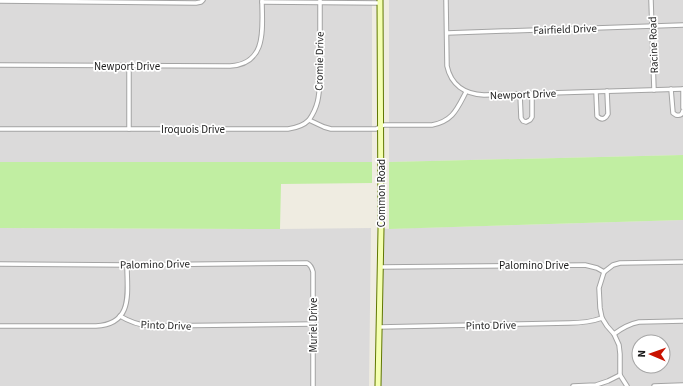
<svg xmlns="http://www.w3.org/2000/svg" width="683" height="386" font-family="'Source Sans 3',sans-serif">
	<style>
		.residential { fill: #dbdada; fill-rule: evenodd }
		.grass { fill: #c1eea2 }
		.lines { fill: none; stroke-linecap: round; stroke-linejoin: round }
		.street-casing { stroke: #a4a4a4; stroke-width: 5.5 }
		.secondary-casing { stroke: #607700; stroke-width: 7 }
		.street { stroke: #fff; stroke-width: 3.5 }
		.secondary { stroke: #f4ffb0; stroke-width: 5 }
		.labels { text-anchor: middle; stroke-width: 3.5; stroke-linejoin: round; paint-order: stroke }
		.street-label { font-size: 11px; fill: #1d1d1d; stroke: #fff }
	</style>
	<rect width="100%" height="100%" fill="#efece1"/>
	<!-- residential -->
	<g class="residential">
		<rect x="0" y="0" width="372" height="162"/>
		<polygon points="389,0 683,0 683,155 389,162"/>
		<path d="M683 220V386H378L381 229ZM639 342H663V366H639Z"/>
		<polygon points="0,228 280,229 371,228 369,386 0,386"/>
	</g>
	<!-- grass -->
	<g class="grass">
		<polygon points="683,155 683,220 389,229 389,162"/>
		<polygon points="0,162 372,162 372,183 281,184 280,229 0,228"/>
	</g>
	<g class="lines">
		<!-- street casing -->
		<g class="street-casing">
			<g id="street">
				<path d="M446 0 447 66C451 85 465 94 484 95L683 89"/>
				<polyline points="651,0 654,90"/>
				<polyline points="0,1 196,3 201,2 203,0"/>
				<polyline points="262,2 380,3"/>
				<polyline points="447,33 683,25"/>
				<path d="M0 65 230 66C268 64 262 27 262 0"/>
				<path d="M671 89 673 113 676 115C680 116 682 115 683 111"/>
				<polyline points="683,89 683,108"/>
				<path d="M596 92 597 116C600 119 603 120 606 117L608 114 607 91"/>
				<polyline points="520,94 521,118 523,121 526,122 530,120 532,117 532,94"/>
				<path d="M309 120C318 107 319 97 320 81V0"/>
				<path d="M0 129H288C296 128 303 126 309 120L324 127 331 129H376L384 125H432C453 121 457 109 466 92"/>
				<polyline points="129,129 129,66"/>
				<path d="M0 264 127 265 307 263C311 265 312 268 313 272V386"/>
				<polyline points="380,267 585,265 597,268 604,272"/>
				<polyline points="604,272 599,288 600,308 602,318 607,326 614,334 619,345 620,354 620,375 627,386"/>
				<polyline points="604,272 613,265 620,263 683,262"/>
				<path d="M120 316C130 322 138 325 150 326L313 324"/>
				<path d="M0 326H96C134 324 127 292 127 265"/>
				<path d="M379 327 569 323C581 323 591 322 602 318"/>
				<path d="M614 334C622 328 629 324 639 322L683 321"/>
				<polyline points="573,386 596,385 608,381 620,375"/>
				<polyline points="654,386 683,385"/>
			</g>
		</g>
		<!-- secondary casing -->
		<g class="secondary-casing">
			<polyline id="secondary" points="378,386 381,229 380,0"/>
		</g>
		<!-- street -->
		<use href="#street" class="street"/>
		<!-- secondary -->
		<use href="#secondary" class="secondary"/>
	</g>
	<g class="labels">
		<!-- street labels -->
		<g class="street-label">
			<text transform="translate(565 29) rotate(-2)" y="4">Fairfield Drive</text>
			<text transform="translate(653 45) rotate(-92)" y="4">Racine Road</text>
			<text transform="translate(319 61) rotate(-89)" y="4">Cromie Drive</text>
			<text x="127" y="70">Newport Drive</text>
			<text transform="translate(523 94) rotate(-2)" y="4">Newport Drive</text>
			<text x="193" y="133">Iroquois Drive</text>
			<text transform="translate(381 193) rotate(-90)" y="4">Common Road</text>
			<text transform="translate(155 264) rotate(-1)" y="4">Palomino Drive</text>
			<text x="534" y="269">Palomino Drive</text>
			<text transform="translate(166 325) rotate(2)" y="4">Pinto Drive</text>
			<text transform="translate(313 325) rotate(-90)" y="4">Muriel Drive</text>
			<text transform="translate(491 325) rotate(-1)" y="4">Pinto Drive</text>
		</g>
	</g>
	<!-- north arrow -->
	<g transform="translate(651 354) rotate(272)"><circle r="19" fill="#ffffff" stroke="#a5a5a5"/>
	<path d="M0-3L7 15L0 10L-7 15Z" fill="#c91200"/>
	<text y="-6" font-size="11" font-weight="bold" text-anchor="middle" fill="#1d1d1d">N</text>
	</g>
</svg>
